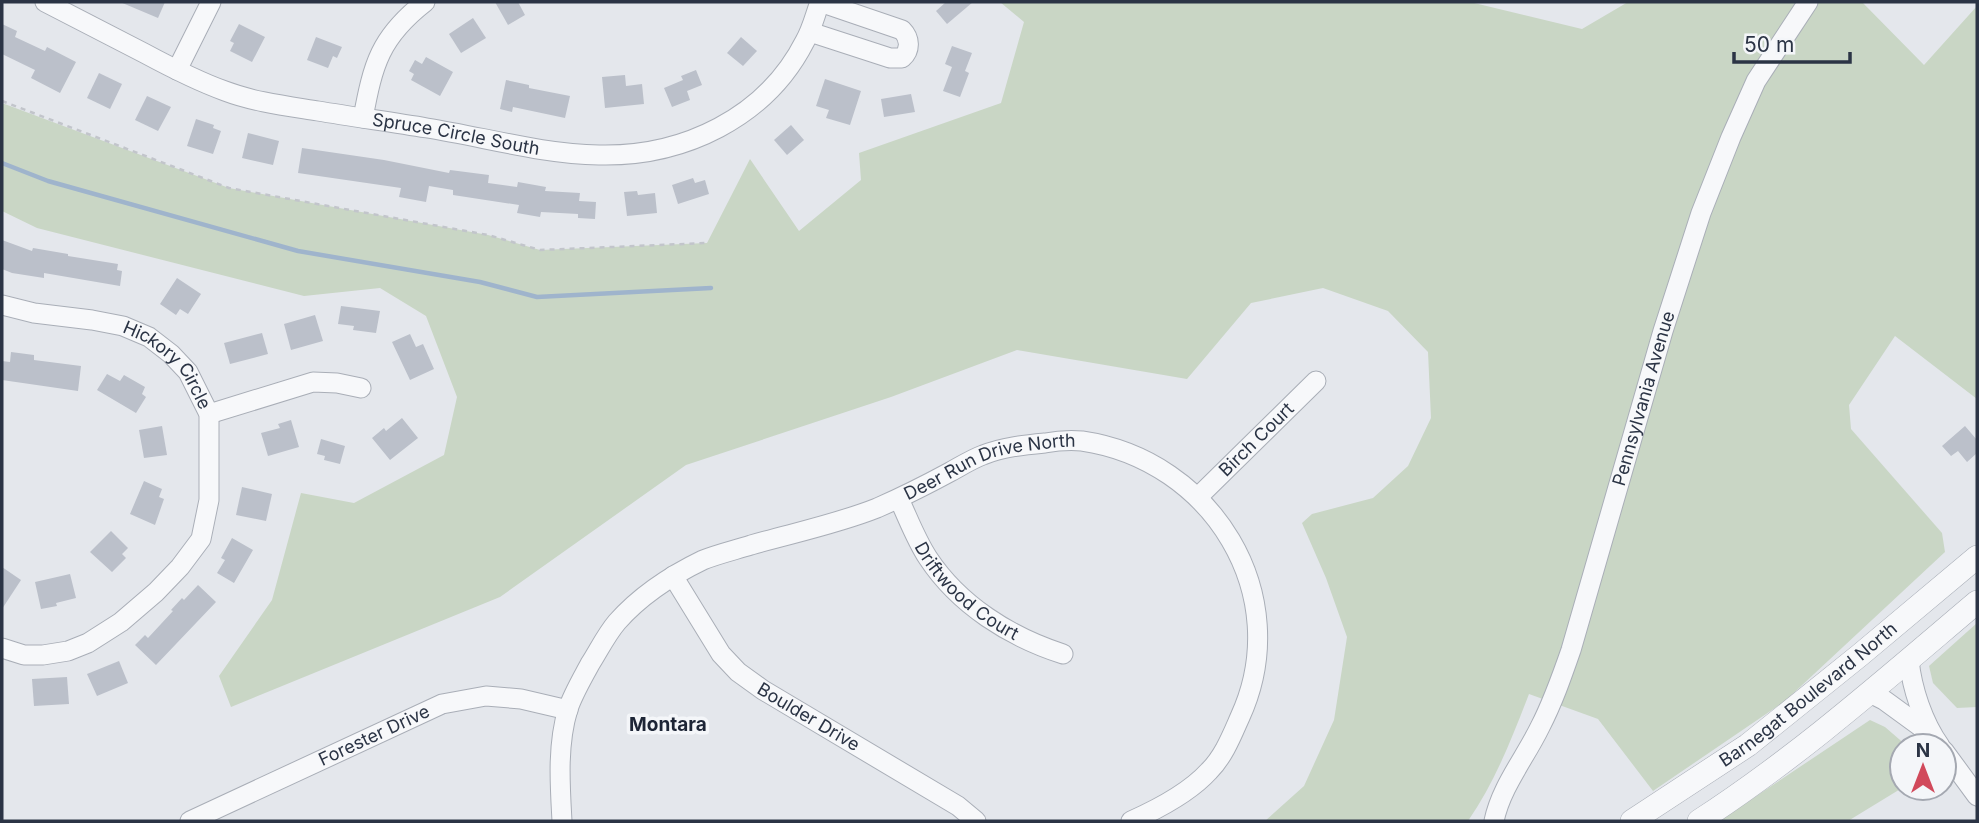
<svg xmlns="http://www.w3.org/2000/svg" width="1979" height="823" font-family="Inter,sans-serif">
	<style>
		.green { fill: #c9d6c5 }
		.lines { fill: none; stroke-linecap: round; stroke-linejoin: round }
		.stream { stroke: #9fb4cc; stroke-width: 4.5 }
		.building { fill: #bbc0ca }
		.minor-casing { stroke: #a9aeb7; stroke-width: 21 }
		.tertiary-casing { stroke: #a9aeb7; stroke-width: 24 }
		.path { stroke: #c2c5cb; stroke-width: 2.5; stroke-dasharray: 5 5; stroke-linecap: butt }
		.minor { stroke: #f7f8fa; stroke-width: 19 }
		.tertiary { stroke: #f7f8fa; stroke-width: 23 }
		.labels { text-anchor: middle; stroke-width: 7; stroke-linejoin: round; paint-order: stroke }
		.street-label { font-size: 18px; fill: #2b3445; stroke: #f4f6f9 }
		.neighbourhood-label { font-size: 19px; font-weight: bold; fill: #1d2536; stroke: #f4f6f9 }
	</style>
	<rect width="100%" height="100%" fill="#e4e7ec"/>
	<!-- green -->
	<g class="green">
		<path d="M1000 2H1470L1582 29 1628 2H1862L1924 65 1977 6V399L1895 336 1849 405 1851 429 1942 533 1945 552 1785 701 1653 791 1598 719 1529 694C1512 738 1495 782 1468 821H1265L1304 786 1334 720 1347 637 1326 578 1302 523 1312 514 1373 498 1408 466 1431 418 1428 352 1388 311 1323 288 1251 303 1187 379 1017 350 891 397 686 465 500 597 231 707 219 676 272 600 301 493 354 503 444 455 457 397 426 316 380 288 304 296 37 228 2 211V103L229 188 488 235 540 250 707 243 750 159 799 231 861 180 859 153 1001 103 1024 22Z"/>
		<polygon points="1977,623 1977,707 1957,708 1933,683 1929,666"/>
		<polygon points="1870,720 1885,727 1907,746 1902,746 1902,788 1848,821 1719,821"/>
	</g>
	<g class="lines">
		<!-- stream -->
		<polyline class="stream" points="2,163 48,181 298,251 480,282 537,297 711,288"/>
	</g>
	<!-- building -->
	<g class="building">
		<polygon points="120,2 165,2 158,18"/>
		<polygon points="495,2 518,2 525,15 508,25"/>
		<polygon points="946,2 973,2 947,24 936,11"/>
		<polygon points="473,18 486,38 461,53 449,34"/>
		<polygon points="2,24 17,31 15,37 45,51 47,47 76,62 60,93 31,78 35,70 2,54"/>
		<polygon points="239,24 265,37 252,62 230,51 234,43 230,41"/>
		<polygon points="316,37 342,47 337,58 333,56 328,68 307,60"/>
		<polygon points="741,37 757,51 743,66 727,53"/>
		<polygon points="952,46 972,53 965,71 969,73 960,97 943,91 952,67 945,64"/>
		<polygon points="426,57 453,72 440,96 411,80 414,74 409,71 415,60 422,64"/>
		<polygon points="696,70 702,85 687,91 690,100 672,107 664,88 683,80 681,76"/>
		<polygon points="99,73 122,84 110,109 87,98"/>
		<polygon points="625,75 626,86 642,84 644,104 605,108 602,77"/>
		<polygon points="825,79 861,91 850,125 826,118 829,110 816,106"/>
		<polygon points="506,80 529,85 529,88 570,96 565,118 513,107 512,112 500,109"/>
		<polygon points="911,94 915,112 884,117 881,99"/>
		<polygon points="147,96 171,107 158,131 135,120"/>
		<polygon points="196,119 214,125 213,128 221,131 213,154 187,146"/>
		<polygon points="791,125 804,140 787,155 774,140"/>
		<polygon points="248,133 279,141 273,165 242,158"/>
		<polygon points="302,148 384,160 449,173 450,170 489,175 488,183 517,187 518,182 546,187 545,191 580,193 579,201 596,202 595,219 578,218 578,214 541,212 540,217 517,213 519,205 453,195 453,190 429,186 426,202 399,197 401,188 298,173"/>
		<polygon points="693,178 695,183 705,180 709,194 678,204 672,185"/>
		<polygon points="637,191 638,195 655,193 657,213 627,216 624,192"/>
		<polygon points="2,240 32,251 33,248 68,254 68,256 118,264 117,270 122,271 120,286 44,273 44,278 12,273 2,269"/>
		<polygon points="177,278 201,294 188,314 180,309 176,315 160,304"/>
		<polygon points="341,306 380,311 376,333 353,330 354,326 338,324"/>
		<polygon points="315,315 323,341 291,350 284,324"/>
		<polygon points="262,333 268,354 230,364 224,343"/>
		<polygon points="410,334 416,347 423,344 434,369 410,380 392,342"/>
		<polygon points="11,352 34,355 34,360 81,366 78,391 2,380 2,361 10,362"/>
		<polygon points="107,374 120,381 124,375 145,387 142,394 146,397 136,413 97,390"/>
		<polygon points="402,418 418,438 390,460 372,438 384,428 386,431"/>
		<polygon points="291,420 299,447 268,456 261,433 280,428 278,424"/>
		<polygon points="162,426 167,455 144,458 139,430"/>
		<polygon points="1965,426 1977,440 1977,453 1967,462 1958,451 1951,456 1942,446"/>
		<polygon points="321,439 345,446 340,464 324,460 325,456 317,454"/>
		<polygon points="144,481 162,489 159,497 164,499 155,525 130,514"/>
		<polygon points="242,487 272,494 266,521 236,515"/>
		<polygon points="111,531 128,548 122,554 126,558 112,572 90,552"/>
		<polygon points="232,538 253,550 234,583 217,573 225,560 221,558"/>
		<polygon points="2,567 21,580 2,609"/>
		<polygon points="70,574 76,598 56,603 57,606 41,609 35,582"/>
		<polygon points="198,585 216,602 156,665 135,645 145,635 148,638 173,611 171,610 182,598 184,600"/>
		<polygon points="119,661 128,683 97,696 87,674"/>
		<polygon points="67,677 69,704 34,706 32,679"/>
	</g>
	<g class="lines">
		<!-- minor casing -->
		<g class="minor-casing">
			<g id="minor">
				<path id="s1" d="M45 2C78 19 111 36 144 53 170 67 197 81 225 91 254 102 287 106 318 111 354 117 391 122 427 128 484 137 542 154 599 155 683 157 766 118 805 41 812 29 815 15 820 2"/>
				<path d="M810 32 890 58H902C911 50 910 38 902 30L820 2"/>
				<polyline points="177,70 211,2"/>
				<path d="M363 118C373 64 380 37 425 2"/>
				<path id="s2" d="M2 305 34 313 92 320 123 326 149 337 171 354 188 372 209 414V500L201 539 180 567 156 592 121 622 88 643 68 651 43 655H24L2 648"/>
				<polyline points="209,414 313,382 337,383 361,388"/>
				<path id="s3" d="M1198 497 1316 381"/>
				<path id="s4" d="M899 499C908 518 916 540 928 558 959 605 1010 637 1063 654"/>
				<path id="s5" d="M673 576 721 654 738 672 763 690 958 806 976 821"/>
				<path d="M1909 660C1912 689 1923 722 1940 746"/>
				<polyline points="1870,693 1884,700 1932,735"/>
				<polyline points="1944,751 1977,796"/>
				<path id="s6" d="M190 821 442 704 486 696 521 699 568 710"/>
				<path id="s7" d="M562 821C560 785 557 745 568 709 573 694 582 679 590 664 599 650 606 635 617 622 640 596 672 575 703 560 718 554 735 550 751 545 793 533 837 524 877 508 902 497 926 485 950 472 961 466 972 459 983 455 1003 447 1024 445 1045 443 1056 441 1070 440 1082 441 1212 460 1296 595 1240 717 1232 735 1224 756 1209 771 1189 793 1158 809 1131 821"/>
				<path id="s8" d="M1494 821C1501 787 1525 758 1540 727 1553 702 1562 676 1571 650L1663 331 1701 213 1731 137 1756 81 1808 2"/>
			</g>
		</g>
		<!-- tertiary casing -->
		<g class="tertiary-casing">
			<g id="tertiary">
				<path id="s9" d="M1632 821 1748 745 1860 655 1977 557"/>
				<path d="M1699 821C1798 757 1887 678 1977 602"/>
			</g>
		</g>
		<!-- path -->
		<polyline class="path" points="2,101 229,188 488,235 540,250 707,243"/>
		<!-- minor -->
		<use href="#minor" class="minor"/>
		<!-- tertiary -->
		<use href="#tertiary" class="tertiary"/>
	</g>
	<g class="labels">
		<!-- street labels -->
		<g class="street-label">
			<text dy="6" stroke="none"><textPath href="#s1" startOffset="436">Spruce Circle South</textPath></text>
			<text dy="6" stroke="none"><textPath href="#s2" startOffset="184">Hickory Circle</textPath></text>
			<text dy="6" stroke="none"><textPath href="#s8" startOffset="450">Pennsylvania Avenue</textPath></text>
			<text dy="6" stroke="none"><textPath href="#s3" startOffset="82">Birch Court</textPath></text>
			<text dy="6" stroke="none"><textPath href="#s7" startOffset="623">Deer Run Drive North</textPath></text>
			<text dy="6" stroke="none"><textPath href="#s4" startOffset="117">Driftwood Court</textPath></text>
			<text dy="6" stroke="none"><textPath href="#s9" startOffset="217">Barnegat Boulevard North</textPath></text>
			<text dy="6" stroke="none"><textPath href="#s5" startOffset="200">Boulder Drive</textPath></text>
			<text dy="6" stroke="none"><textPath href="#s6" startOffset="203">Forester Drive</textPath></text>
		</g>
		<!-- neighbourhood labels -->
		<g class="neighbourhood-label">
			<text x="668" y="731">Montara</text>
		</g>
	</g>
	<!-- border -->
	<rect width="1979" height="823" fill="none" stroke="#2b3445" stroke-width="7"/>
	<!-- north arrow -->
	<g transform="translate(1923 767)"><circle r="33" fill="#f4f6f9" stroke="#a4a8b1" stroke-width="2"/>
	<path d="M0-5L12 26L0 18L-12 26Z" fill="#d1495b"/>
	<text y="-10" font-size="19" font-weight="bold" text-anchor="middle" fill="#2b3445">N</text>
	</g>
	<!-- scale -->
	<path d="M1734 52v10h116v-10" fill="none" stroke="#2b3445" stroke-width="3.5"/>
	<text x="1744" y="52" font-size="21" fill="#2b3445" stroke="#f4f6f9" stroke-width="5" paint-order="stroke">50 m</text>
</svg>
